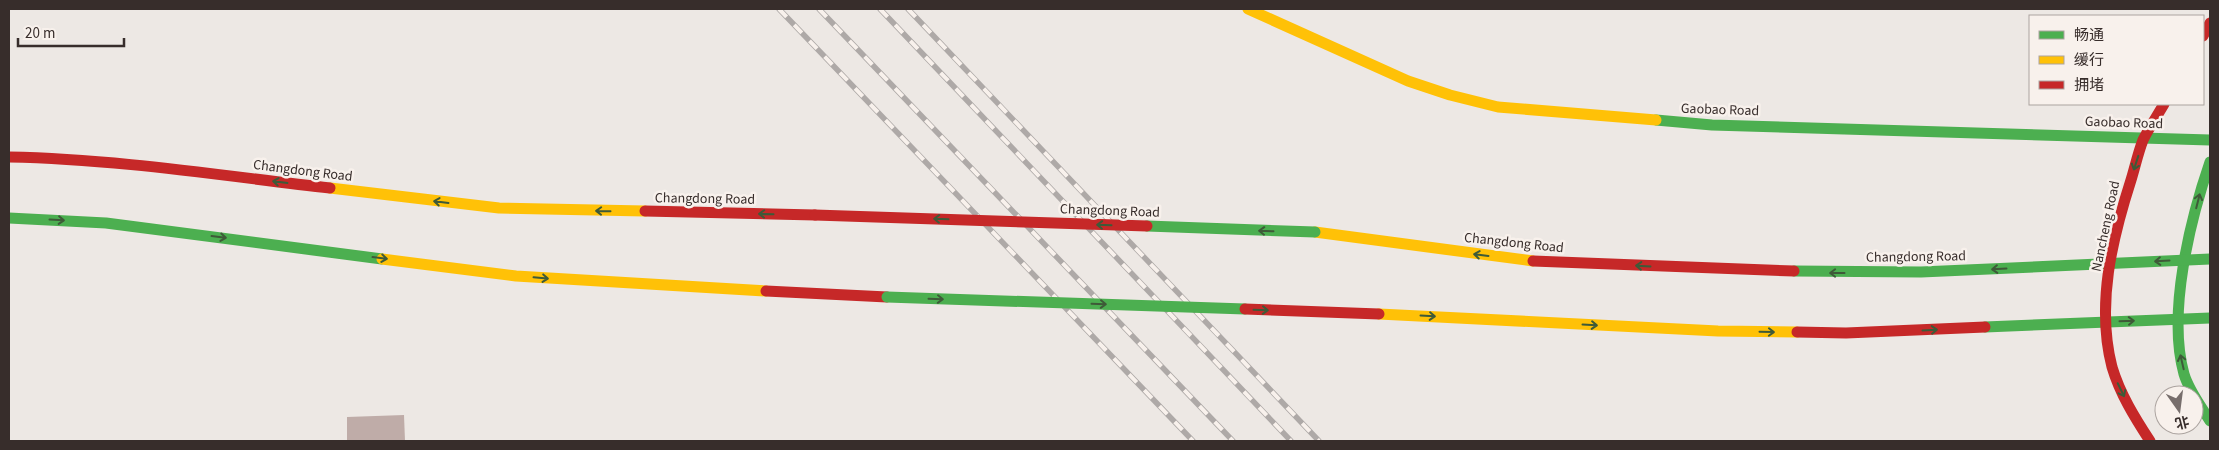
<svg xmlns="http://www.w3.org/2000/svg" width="2219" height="450" font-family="'Source Sans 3','Noto Sans SC',sans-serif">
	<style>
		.building { fill: #bfaca8 }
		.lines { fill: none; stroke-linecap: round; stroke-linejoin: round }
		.fast { stroke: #4caf50; stroke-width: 11 }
		.slow { stroke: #ffc107; stroke-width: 11 }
		.jam { stroke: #c62828; stroke-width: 11 }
		.rail-casing { stroke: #aea9a7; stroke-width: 5.5 }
		.rail { stroke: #f8f1ec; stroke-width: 4; stroke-dasharray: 11; stroke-linecap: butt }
		.fast-bridge { stroke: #4caf50; stroke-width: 11 }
		.jam-bridge { stroke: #c62828; stroke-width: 11 }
		.oneway { stroke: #3e5a38 }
		.labels { text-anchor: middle; stroke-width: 5; stroke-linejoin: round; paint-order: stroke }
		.street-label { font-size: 14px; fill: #372d2b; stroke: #f8f1ec }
	</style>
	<rect width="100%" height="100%" fill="#ede8e4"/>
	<!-- building -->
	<polygon class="building" points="404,415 405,441 347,441 347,417"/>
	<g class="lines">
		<!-- fast -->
		<g class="fast">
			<polyline points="1656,120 1712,125 2210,140"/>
			<path d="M2210 162C2190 220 2167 313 2184 374 2189 391 2201 406 2210 421"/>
			<polyline points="9,218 106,223 382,259"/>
			<polyline points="1794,271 1921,272 2210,259"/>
			<polyline points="1985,327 2210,318"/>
		</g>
		<!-- slow -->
		<g class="slow">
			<polyline points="1248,9 1408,81 1450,95 1498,107 1656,120"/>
			<polyline points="330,188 499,208 645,211"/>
			<polyline points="1315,232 1533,261"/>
			<polyline points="382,259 516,276 766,291"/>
			<polyline points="1379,314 1718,331 1797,332"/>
		</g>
		<!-- jam -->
		<g class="jam">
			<polyline points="2203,36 2210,23"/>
			<path d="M9 157C117 159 224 176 330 188"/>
			<polyline points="645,211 815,215"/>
			<polyline points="1533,261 1794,271"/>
			<polyline points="766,291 887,297"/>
			<polyline points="1797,332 1846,333 1985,327"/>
			<path d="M2150 441C2135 418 2120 394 2112 367 2096 305 2112 239 2131 180 2135 167 2138 153 2143 140 2149 128 2157 116 2164 104"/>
		</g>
		<!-- rail casing -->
		<g class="rail-casing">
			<g id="rail">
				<polyline points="779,9 1193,441"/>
				<polyline points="819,9 1233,441"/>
				<polyline points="880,9 1291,441"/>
				<polyline points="908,9 1319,441"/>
			</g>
		</g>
		<!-- rail -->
		<use href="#rail" class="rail"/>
		<!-- fast-bridge -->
		<g class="fast-bridge">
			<polyline points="1147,226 1315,232"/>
			<polyline points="887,297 1245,309"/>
		</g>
		<!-- jam-bridge -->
		<g class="jam-bridge">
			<polyline points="815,215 1147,226"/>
			<polyline points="1245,309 1379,314"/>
		</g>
	</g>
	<!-- one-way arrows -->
	<defs><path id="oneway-shaft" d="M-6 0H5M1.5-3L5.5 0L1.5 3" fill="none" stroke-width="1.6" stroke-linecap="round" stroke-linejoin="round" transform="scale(1.25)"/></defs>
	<g class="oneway">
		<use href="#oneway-shaft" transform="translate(2136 163) rotate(108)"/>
		<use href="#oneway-shaft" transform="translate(280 182) rotate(-173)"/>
		<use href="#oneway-shaft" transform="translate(2198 201) rotate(-76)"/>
		<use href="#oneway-shaft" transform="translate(441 202) rotate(-173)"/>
		<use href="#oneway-shaft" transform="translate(603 211) rotate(-179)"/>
		<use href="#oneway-shaft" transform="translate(766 214) rotate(-179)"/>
		<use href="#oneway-shaft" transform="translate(941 219) rotate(-178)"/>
		<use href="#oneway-shaft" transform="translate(57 220) rotate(3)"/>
		<use href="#oneway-shaft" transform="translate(1104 225) rotate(-178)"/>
		<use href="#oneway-shaft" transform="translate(1266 231) rotate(-178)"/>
		<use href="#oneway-shaft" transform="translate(219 237) rotate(7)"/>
		<use href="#oneway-shaft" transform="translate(1481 255) rotate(-173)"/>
		<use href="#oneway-shaft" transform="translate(380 258) rotate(7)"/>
		<use href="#oneway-shaft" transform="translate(2162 261) rotate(177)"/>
		<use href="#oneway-shaft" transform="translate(1643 266) rotate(-177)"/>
		<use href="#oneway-shaft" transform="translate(1999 269) rotate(177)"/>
		<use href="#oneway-shaft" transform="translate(1837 273) rotate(180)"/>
		<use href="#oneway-shaft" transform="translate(541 278) rotate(5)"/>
		<use href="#oneway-shaft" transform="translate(936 299) rotate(2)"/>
		<use href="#oneway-shaft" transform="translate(1099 304) rotate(2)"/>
		<use href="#oneway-shaft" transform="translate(1261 310) rotate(2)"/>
		<use href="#oneway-shaft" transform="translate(1428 316) rotate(3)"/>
		<use href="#oneway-shaft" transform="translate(2127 321) rotate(-2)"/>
		<use href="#oneway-shaft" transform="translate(1590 325) rotate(3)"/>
		<use href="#oneway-shaft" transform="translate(1930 330) rotate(-3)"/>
		<use href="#oneway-shaft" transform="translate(1767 332) rotate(1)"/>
		<use href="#oneway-shaft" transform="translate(2182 362) rotate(-103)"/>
		<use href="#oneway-shaft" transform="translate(2121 390) rotate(64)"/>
	</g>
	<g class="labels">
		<!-- street labels -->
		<g class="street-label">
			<text transform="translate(1720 109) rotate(2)" y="5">Gaobao Road</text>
			<text transform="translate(2124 122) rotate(2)" y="5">Gaobao Road</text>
			<text transform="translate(303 170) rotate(7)" y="5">Changdong Road</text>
			<text transform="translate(705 198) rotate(1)" y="5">Changdong Road</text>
			<text transform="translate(1110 210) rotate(2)" y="5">Changdong Road</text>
			<text transform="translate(2105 226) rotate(-78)" y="5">Nancheng Road</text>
			<text transform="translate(1514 242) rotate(6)" y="5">Changdong Road</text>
			<text transform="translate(1916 256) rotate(-1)" y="5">Changdong Road</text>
		</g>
	</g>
	<!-- border -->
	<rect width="2219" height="450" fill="none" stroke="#372d2b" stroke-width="20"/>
	<!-- legend -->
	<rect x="2029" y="15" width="175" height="90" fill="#f8f1ec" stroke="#aba39f"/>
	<rect x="2039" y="31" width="25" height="8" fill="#4caf50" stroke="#aba39f"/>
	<text x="2074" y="40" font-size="15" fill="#372d2b">畅通</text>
	<rect x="2039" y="56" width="25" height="8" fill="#ffc107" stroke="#aba39f"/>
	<text x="2074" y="65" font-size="15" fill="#372d2b">缓行</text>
	<rect x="2039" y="81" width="25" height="8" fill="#c62828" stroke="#aba39f"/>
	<text x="2074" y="90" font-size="15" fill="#372d2b">拥堵</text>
	<!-- north arrow -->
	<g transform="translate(2179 410) rotate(166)"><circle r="24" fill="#f8f1ec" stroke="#aba39f"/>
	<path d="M0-4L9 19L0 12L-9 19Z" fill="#776e6c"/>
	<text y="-8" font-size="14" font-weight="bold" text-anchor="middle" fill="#372d2b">北</text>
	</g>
	<!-- scale -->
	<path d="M18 38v8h106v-8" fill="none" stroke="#372d2b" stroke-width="2.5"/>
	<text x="25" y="38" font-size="15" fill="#372d2b" stroke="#f8f1ec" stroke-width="4" paint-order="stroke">20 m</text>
</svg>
